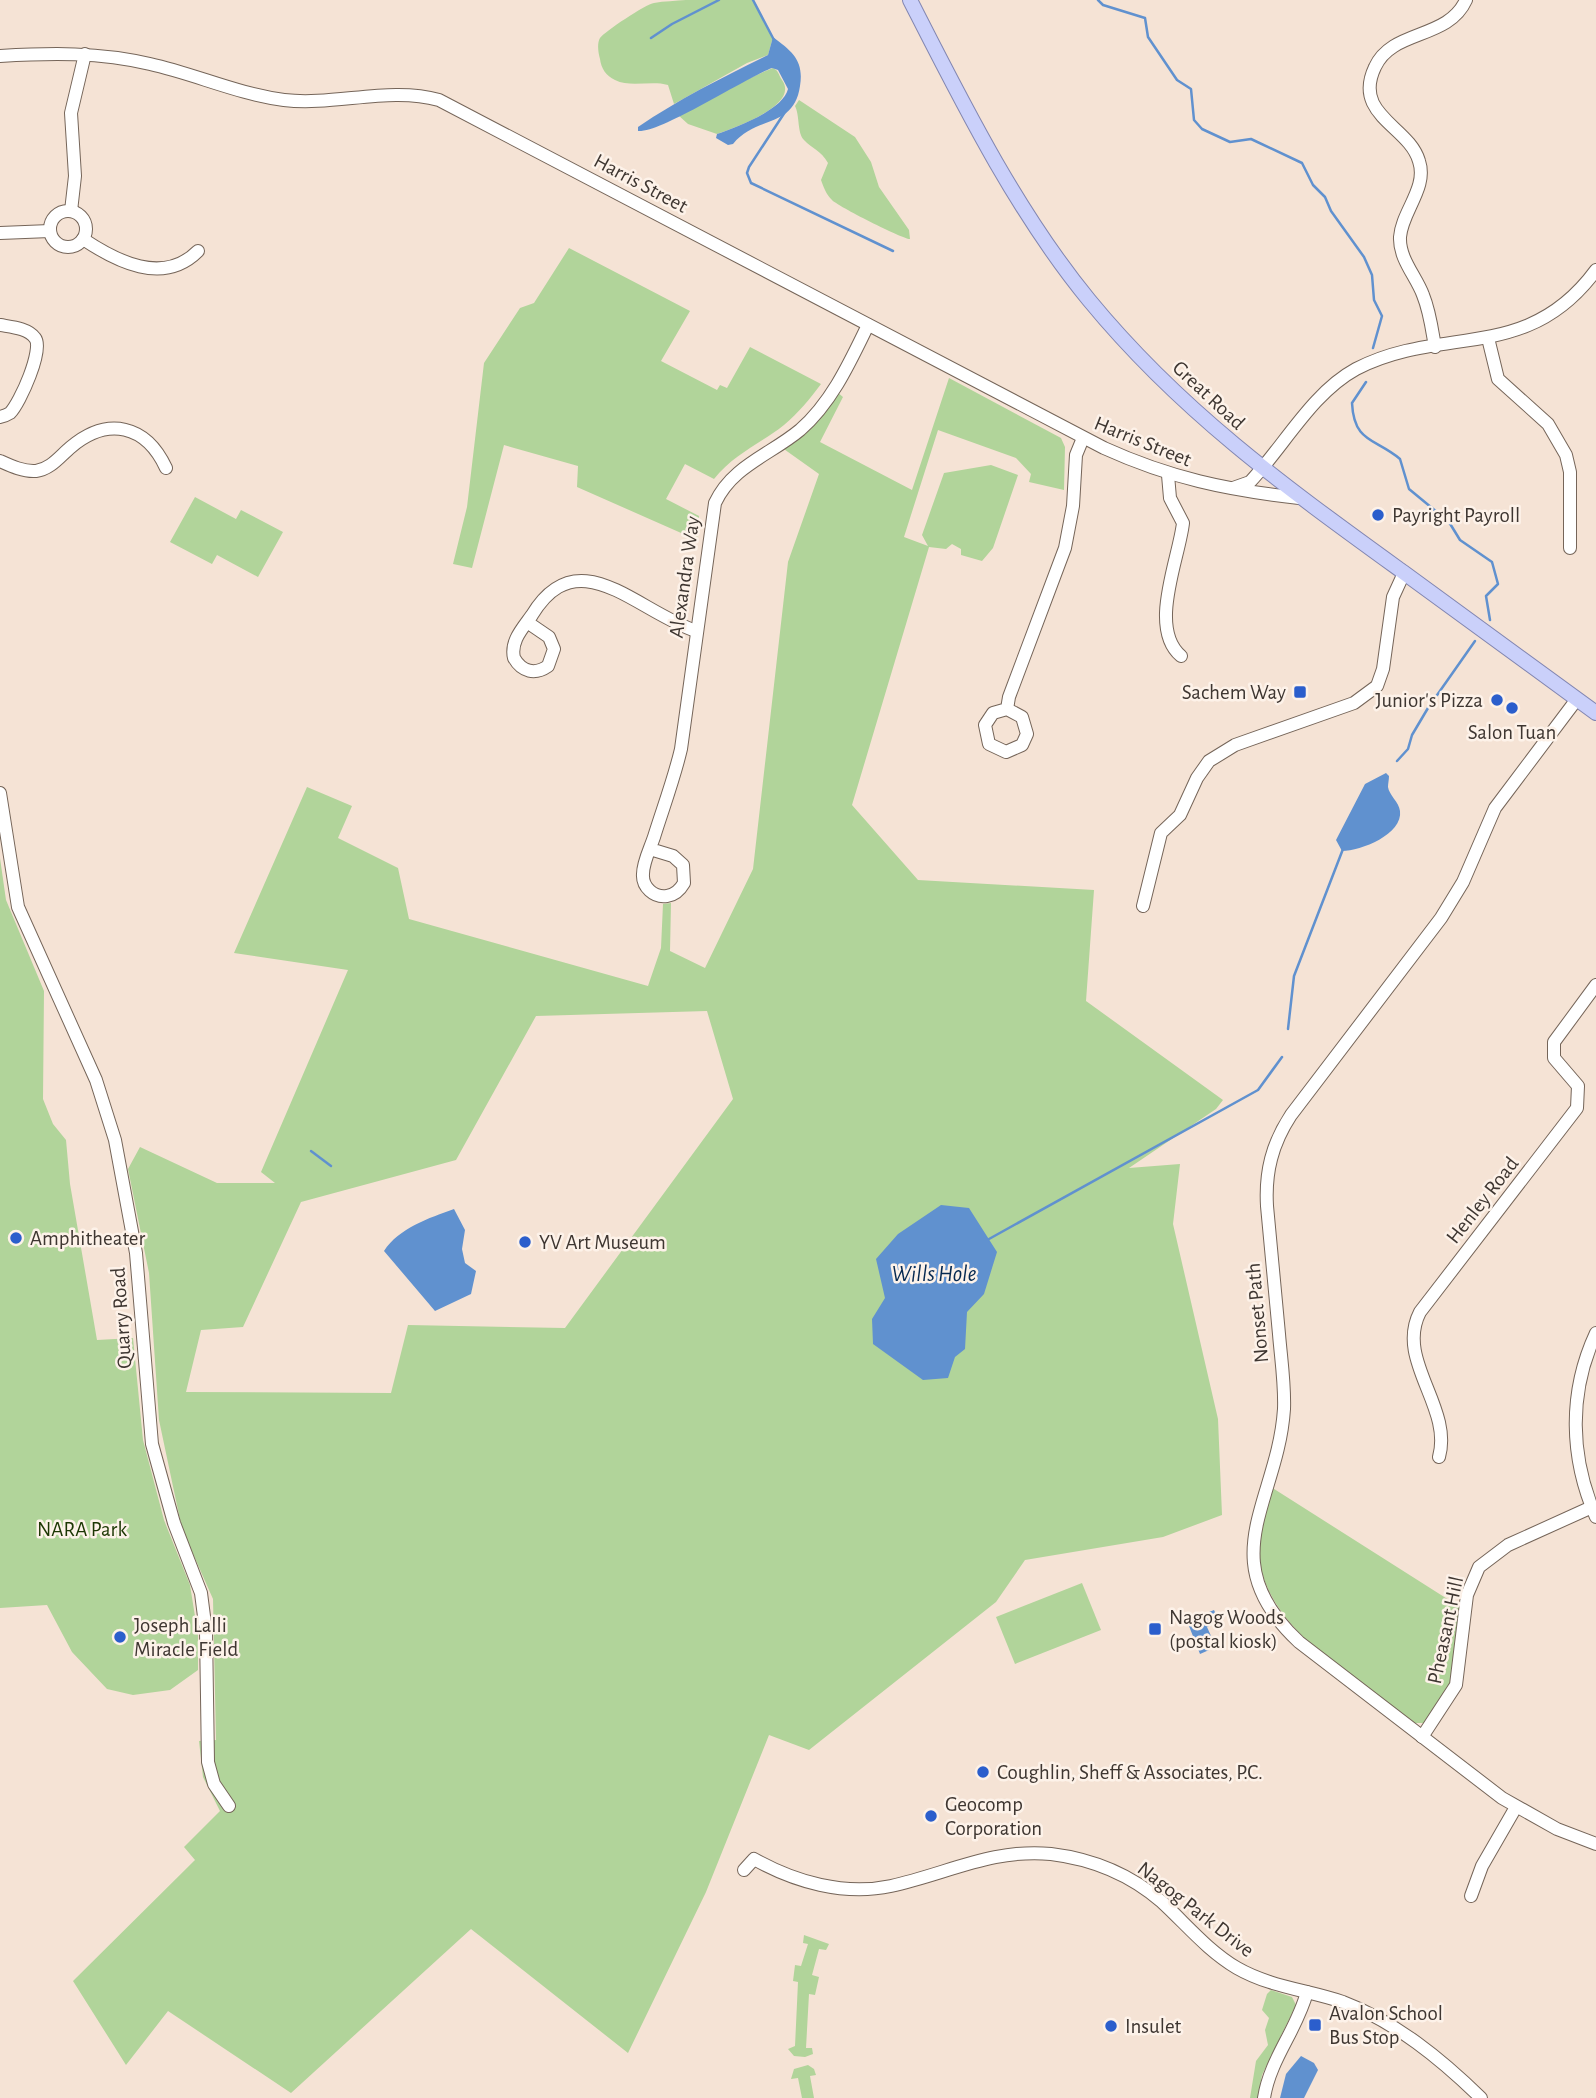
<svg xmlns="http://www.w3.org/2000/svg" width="1596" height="2098" font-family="'Alegreya Sans',sans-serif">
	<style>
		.green { fill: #b1d49a; fill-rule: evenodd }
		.water { fill: #6091cf }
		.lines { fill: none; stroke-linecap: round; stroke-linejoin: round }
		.stream { stroke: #6091cf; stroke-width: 2.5 }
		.minor-casing { stroke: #756559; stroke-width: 14 }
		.major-casing { stroke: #8286b1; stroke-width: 16 }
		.minor { stroke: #fff; stroke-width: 12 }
		.major { stroke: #cad0fa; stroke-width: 14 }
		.poi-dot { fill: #2b5ecc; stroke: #fdf2e9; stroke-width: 2.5 }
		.labels { text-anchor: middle; stroke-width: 5; stroke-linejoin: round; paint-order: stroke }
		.street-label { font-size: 21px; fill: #3e3631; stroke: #fdf2e9 }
		.poi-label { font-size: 21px; fill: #3e3631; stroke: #fdf2e9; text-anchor: start }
		.park-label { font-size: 21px; fill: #1c3703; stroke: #fdf2e9 }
		.water-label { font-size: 23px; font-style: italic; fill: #062951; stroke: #fdf2e9 }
	</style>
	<rect width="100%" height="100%" fill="#f5e3d5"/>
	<!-- green -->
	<g class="green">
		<path d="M686 0H753L773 37 768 55 747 63 674 104 668 85C651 80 631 88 615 80 606 76 601 68 600 59 598 52 597 43 600 38 604 32 646 4 654 3 664 1 676 1 686 0Z"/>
		<path d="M773 68C779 71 778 74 782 80 800 105 736 127 717 134L688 124 678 115C710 99 740 81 773 68Z"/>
		<path d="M799 100 855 137 871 162 879 187 909 230 910 239C905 240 837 206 832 200 826 194 824 188 821 180L828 163C821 150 812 149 804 140 797 133 800 116 795 106Z"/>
		<path d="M569 248 690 311 661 361 717 390 720 385 727 388 750 347 821 384C810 399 798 413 784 425 760 444 734 454 714 479L685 464 666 499 699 516 697 540 577 487 578 466 504 445 472 568 453 564 467 507 484 363 520 308 534 303Z"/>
		<path d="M949 378 1061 438 1065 447 1064 490 1029 482 1031 474 1016 458 938 430 904 537 928 546 922 535 944 473 991 465 1018 475 993 548 982 561 961 555V549L952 544 946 549 929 547 852 805 918 880 1094 890 1086 1001 1223 1100 1216 1109 1129 1168 1180 1164 1173 1224 1218 1419 1222 1515 1163 1537 1025 1560 996 1602 809 1750 769 1735 706 1892 628 2053 471 1929 291 2093 168 2011 126 2065 73 1981 195 1860 184 1847 220 1811 203 1777 199 1741 216 1740 213 1599 182 1529 159 1420 149 1273 128 1169 140 1147 217 1183H275L261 1172 348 970 234 953 307 787 352 806 338 838 398 868 409 919 648 986 661 948 663 904 671 903 670 951 705 968 753 869 788 562 819 474 781 447 837 392 843 397 820 442 912 490ZM707 1011 733 1099 565 1328 408 1325 391 1393 186 1392 201 1330 243 1327 301 1202 456 1160 536 1016Z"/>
		<polygon points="195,497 236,519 241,510 283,532 258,577 217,555 212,564 170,542"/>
		<polygon points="0,858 6,900 44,991 43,1099 53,1124 66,1140 70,1184 97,1340 133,1338 143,1440 164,1520 190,1585 198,1635 198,1670 170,1690 133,1695 107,1689 72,1652 47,1605 0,1608"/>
		<path d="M1271 1487 1460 1607 1452 1682 1426 1723H1415C1360 1681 1260 1627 1259 1550 1258 1528 1265 1507 1271 1487Z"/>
		<polygon points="1082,1583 1101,1630 1015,1664 996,1617"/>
		<polygon points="804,1935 829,1944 826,1950 819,1949 812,1975 819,1977 815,1995 809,1994 806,2048 812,2048 813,2054 805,2057 794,2056 788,2049 795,2046 798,1982 793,1981 795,1965 801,1966 808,1944 803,1943"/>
		<polygon points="1271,1990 1292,1997 1296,2005 1262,2075 1258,2098 1250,2098 1256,2061 1268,2045 1265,2030 1269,2018 1262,2010 1267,1994"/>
		<polygon points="808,2065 814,2069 816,2075 810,2076 814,2098 802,2098 798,2078 791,2079 794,2069"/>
	</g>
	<!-- water -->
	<g class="water">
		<path d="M773 37C793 52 804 61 800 86 794 129 756 115 733 144L728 145 716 138 717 134C737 127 783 110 788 89L778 70 772 68C745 78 661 133 638 131V127C679 99 723 77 768 55Z"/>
		<path d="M1386 773 1389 776C1389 780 1388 783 1388 787 1389 795 1399 802 1400 811 1403 834 1361 851 1342 851L1336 840 1365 784Z"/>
		<polygon points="941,1205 969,1208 997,1252 984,1294 967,1312 965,1349 955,1357 948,1378 923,1380 873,1344 872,1319 885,1298 876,1259 898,1234"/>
		<path d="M454 1209 465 1230 462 1249 465 1263 476 1271 471 1294 435 1311 384 1251C399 1228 429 1218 454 1209Z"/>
		<polygon points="1214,1610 1219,1621 1207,1627 1216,1647 1200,1654 1187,1621"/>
		<polygon points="1301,2056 1314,2063 1318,2070 1304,2098 1280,2098 1286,2074"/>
	</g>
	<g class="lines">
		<!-- stream -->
		<g class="stream">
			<polyline points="753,0 774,40"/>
			<polyline points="1098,0 1103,5 1145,18 1148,37 1177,80 1191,89 1194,120 1202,129 1230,142 1251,139 1302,163 1313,185 1325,197 1331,211 1364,257 1372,275 1374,300 1382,316 1373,348"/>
			<polyline points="651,38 672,24 719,0"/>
			<polyline points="785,112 749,167 747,173 751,183 893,251"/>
			<path d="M1366 382 1352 403C1354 443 1375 438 1400 459L1409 489 1449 522 1460 540 1492 562 1498 584 1486 596 1490 620"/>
			<polyline points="1397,761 1408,749 1412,735 1428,708 1475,641"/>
			<polyline points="1288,1029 1294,976 1343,849"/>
			<polyline points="311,1151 331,1166"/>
			<polyline points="989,1239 1258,1090 1282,1057"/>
		</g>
		<!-- minor casing -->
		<g class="minor-casing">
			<g id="minor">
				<path d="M0 56C51 53 99 52 150 64 195 74 238 94 284 100 335 106 390 86 439 100L1104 448C1170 478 1227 490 1299 498"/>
				<polyline points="71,211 75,176 71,113 85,54"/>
				<circle cx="68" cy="229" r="18"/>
				<polyline points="0,233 50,231"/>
				<path d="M83 239C116 261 163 286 198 251"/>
				<path d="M0 325C11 327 28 328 35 338 44 349 20 403 10 413 7 415 4 416 0 417"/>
				<polyline points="1488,338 1498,379 1548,424 1566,455 1570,472 1570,548"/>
				<path d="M1435 347C1432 330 1430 312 1423 295 1416 276 1399 259 1400 237 1402 211 1428 188 1419 161 1409 126 1352 115 1375 67 1392 29 1448 40 1466 0"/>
				<path d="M0 461C11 466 24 472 36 471 51 469 60 456 71 447 108 416 146 425 166 468"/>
				<path d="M1168 475 1170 498 1183 523C1179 559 1148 628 1181 656"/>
				<path d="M1233 488 1250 482C1284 446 1312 393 1356 369 1443 324 1527 364 1596 270"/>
				<path d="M527 622 549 637 554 649 548 666C535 675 522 672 514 658 510 641 523 628 532 615 578 539 636 611 696 631"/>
				<path d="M1577 699 1495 808 1463 882 1441 918 1291 1115C1272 1144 1265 1172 1267 1206 1271 1249 1275 1292 1279 1334 1281 1359 1285 1384 1284 1409 1278 1502 1210 1559 1299 1642L1502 1798 1557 1829 1596 1844"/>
				<polyline points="1007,709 1022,717 1027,734 1022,745 1006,752 989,744 985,725 993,713 1007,709 1009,697 1065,548 1073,506 1076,455 1083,438"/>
				<polyline points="0,793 18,907 96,1080 115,1140 136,1253 152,1444 174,1523 201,1593 206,1632 208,1762 214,1784 229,1806"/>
				<path d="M650 849 673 856 683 865 684 883C680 890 675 895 667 896 654 898 642 887 643 874 643 862 650 849 654 837 663 808 674 779 681 749L715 503C732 466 770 455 800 430 832 402 850 362 868 325"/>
				<polyline points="1143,906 1161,833 1180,815 1197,778 1209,761 1235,745 1354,703 1377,686 1383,669 1393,597 1404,573"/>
				<path d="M1596 1333C1568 1393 1570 1458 1596 1517"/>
				<path d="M1439 1457C1453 1407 1395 1360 1420 1312L1577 1108 1578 1086 1554 1058V1042L1596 985"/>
				<polyline points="1422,1737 1456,1685 1467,1595 1479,1567 1508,1545 1592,1507"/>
				<path d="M744 1870 754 1859C795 1882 844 1896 891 1886 946 1874 994 1848 1051 1854 1092 1859 1131 1875 1162 1902 1187 1925 1207 1950 1237 1968 1270 1987 1308 1990 1343 2002 1396 2022 1441 2059 1481 2098"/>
				<polyline points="1471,1896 1482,1866 1516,1807"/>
				<path d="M1264 2098C1270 2059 1297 2030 1307 1992"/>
			</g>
		</g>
		<!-- major casing -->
		<g class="major-casing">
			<path id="major" d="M910 0C962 102 1016 211 1089 300 1181 412 1287 488 1403 572 1468 619 1532 666 1596 713"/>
		</g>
		<!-- minor -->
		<use href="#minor" class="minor"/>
		<!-- major -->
		<use href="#major" class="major"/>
	</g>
	<!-- markers -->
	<g class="poi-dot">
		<circle cx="1378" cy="515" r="7"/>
		<rect x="1293" y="685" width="14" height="14" rx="3.5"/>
		<circle cx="1497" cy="700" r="7"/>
		<circle cx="1512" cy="708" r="7"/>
		<circle cx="16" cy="1238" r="7"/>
		<circle cx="525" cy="1242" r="7"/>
		<rect x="1148" y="1622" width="14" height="14" rx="3.5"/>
		<circle cx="120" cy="1637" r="7"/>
		<circle cx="983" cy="1772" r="7"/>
		<circle cx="931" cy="1816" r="7"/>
		<rect x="1308" y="2018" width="14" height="14" rx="3.5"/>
		<circle cx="1111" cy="2026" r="7"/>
	</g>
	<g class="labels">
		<!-- street labels -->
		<g class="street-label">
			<text transform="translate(641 183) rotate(28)" y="7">Harris Street</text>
			<text transform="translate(1209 395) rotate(43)" y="7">Great Road</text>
			<text transform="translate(1143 441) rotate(22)" y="7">Harris Street</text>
			<text transform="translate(684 577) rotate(-82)" y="7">Alexandra Way</text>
			<text transform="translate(1482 1200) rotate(-52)" y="7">Henley Road</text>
			<text transform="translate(1257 1313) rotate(-95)" y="7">Nonset Path</text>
			<text transform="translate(121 1318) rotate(-94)" y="7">Quarry Road</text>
			<text transform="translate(1445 1630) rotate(-78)" y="7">Pheasant Hill</text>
			<text transform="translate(1196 1909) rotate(38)" y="7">Nagog Park Drive</text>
		</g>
		<!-- poi labels -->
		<g class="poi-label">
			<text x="1392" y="522">Payright Payroll</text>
			<text x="1286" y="699" text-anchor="end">Sachem Way</text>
			<text x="1483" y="707" text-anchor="end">Junior's Pizza</text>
			<text x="1512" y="739" text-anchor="middle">Salon Tuan</text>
			<text x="30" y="1245">Amphitheater</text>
			<text x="539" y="1249">YV Art Museum</text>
			<text x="1169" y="1624">Nagog Woods<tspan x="1169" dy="24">(postal kiosk)</tspan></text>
			<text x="134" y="1632">Joseph Lalli<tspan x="134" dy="24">Miracle Field</tspan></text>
			<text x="997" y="1779">Coughlin, Sheff &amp; Associates, P.C.</text>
			<text x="945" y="1811">Geocomp<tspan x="945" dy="24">Corporation</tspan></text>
			<text x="1329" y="2020">Avalon School<tspan x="1329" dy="24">Bus Stop</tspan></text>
			<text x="1125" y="2033">Insulet</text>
		</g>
		<!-- park labels -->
		<g class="park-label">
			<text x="82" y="1536">NARA Park</text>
		</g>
		<!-- water labels -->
		<g class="water-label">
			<text x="934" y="1281">Wills Hole</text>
		</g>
	</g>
</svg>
